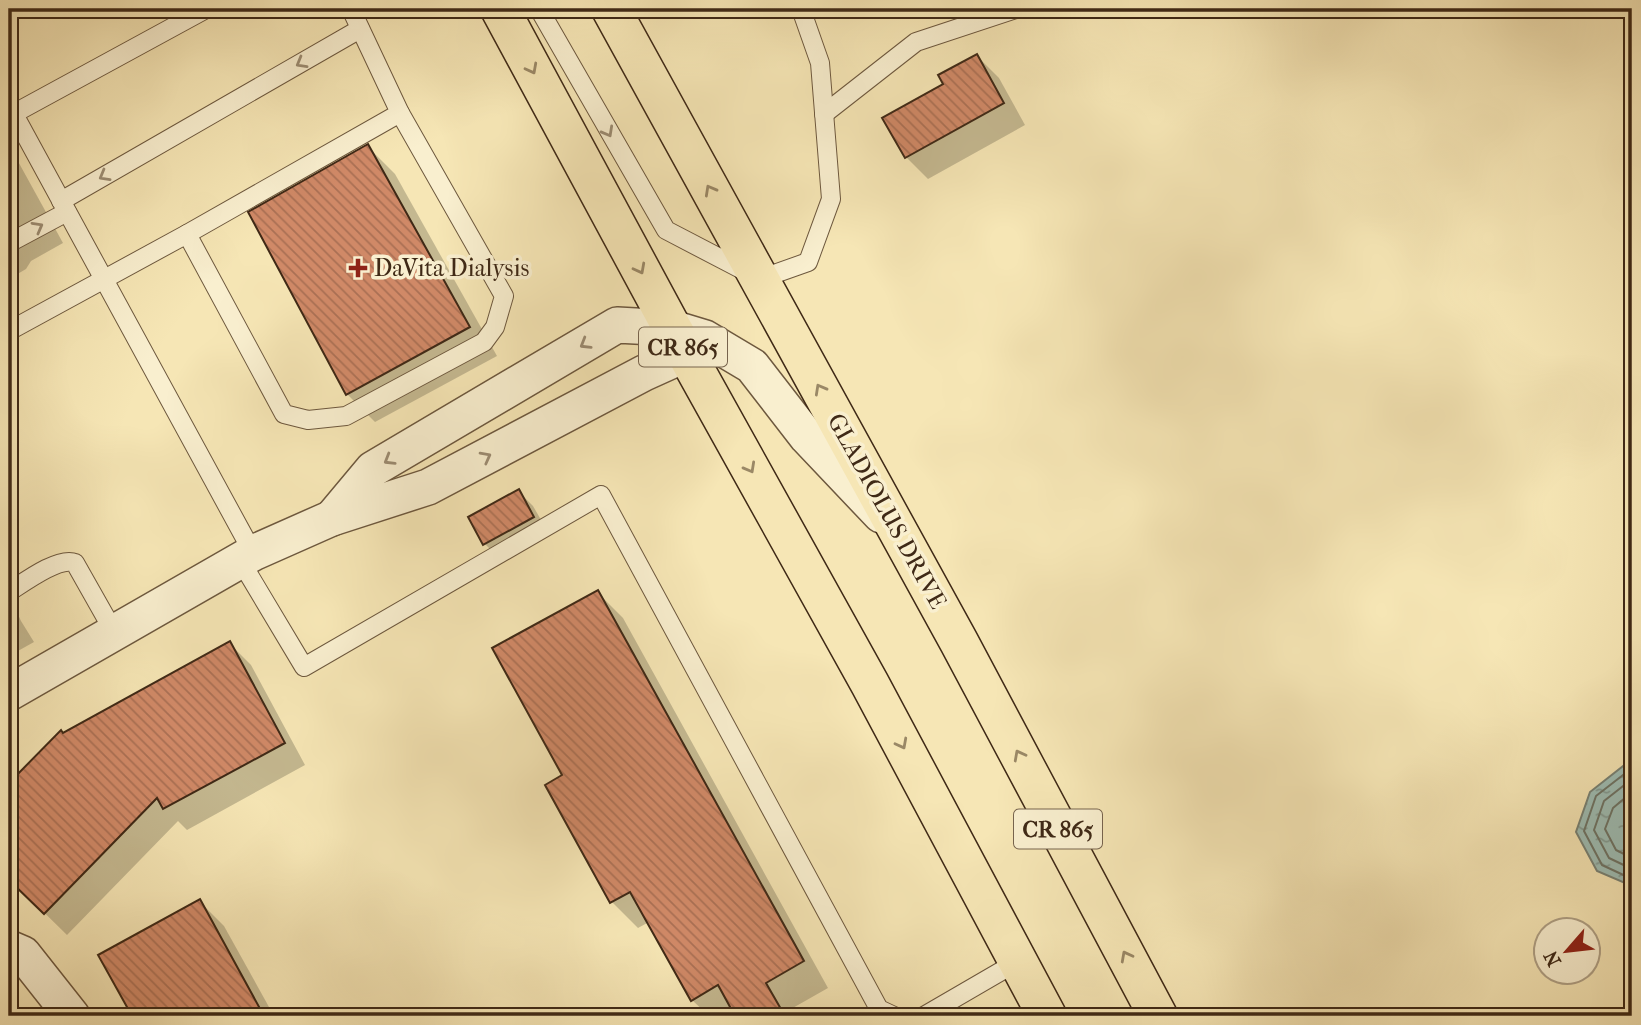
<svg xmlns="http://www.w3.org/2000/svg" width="1641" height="1025" font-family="'IM FELL French Canon',serif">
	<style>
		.water { fill: url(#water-ripples); stroke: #788275; stroke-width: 2 }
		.shadow { fill: #0003 }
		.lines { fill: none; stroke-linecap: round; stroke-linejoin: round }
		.shore { stroke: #6e7466; stroke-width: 2 }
		.building { fill: url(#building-back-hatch); stroke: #3f2916; stroke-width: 2 }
		.service-casing { stroke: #6d583e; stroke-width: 20 }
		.minor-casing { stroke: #6d583e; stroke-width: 38 }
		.primary-casing { stroke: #3f2916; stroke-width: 41 }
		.service { stroke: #f9efcf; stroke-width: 18 }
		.minor { stroke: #f9efcf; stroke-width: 35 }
		.primary { stroke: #f6e6b5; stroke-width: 38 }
		.oneway { stroke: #9c8c72 }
		.oneway2 { stroke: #9a8866 }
		.poi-dot { fill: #8f2418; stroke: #f9efcf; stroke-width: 2.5 }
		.labels { text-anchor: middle; stroke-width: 7; stroke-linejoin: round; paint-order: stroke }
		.shield { fill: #f9efcf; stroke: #77644e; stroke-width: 2 }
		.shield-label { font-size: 23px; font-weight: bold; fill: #3f2916 }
		.poi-label { font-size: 24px; fill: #3f2916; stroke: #f9efcf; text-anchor: start }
		.street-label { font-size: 24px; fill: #3f2916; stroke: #f9efcf }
	</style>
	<defs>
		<pattern id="water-ripples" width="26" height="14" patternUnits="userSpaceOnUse" patternTransform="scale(1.75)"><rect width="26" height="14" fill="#9ebeb5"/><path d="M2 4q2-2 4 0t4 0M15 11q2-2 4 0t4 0" fill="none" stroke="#829a92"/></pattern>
		<pattern id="building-back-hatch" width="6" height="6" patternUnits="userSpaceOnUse" patternTransform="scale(1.75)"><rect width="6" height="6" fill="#d08967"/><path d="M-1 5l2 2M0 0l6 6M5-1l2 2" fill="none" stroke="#aa7054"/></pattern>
	</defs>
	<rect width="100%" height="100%" fill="#f6e6b5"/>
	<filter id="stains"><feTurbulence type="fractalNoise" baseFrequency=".00286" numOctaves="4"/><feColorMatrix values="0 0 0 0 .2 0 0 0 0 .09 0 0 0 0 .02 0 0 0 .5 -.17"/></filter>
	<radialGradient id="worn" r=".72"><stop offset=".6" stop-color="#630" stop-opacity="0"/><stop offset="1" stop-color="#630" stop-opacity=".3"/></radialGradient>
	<!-- water -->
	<polygon class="water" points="1632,759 1632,886 1597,871 1576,832 1590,792"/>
	<!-- shadow -->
	<g class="shadow">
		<polygon points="977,56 999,78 1025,125 928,179 906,157 945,84"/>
		<polygon points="9,145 63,243 31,261 26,269 9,279"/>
		<polygon points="368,147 395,174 497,356 375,422 347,394"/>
		<polygon points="518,491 533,506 548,532 500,559 485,544"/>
		<polygon points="9,586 11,600 21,621 34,642 9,656"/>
		<polygon points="597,592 623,618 828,988 791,1009 795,1016 709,1016 692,1000 649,922 638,928 612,902 564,776"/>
		<polygon points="229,643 251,665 305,765 187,830 178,821 67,935 9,878 9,792 63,735"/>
		<polygon points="199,901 224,926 274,1016 134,1016 100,955"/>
	</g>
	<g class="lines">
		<!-- shore -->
		<g class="shore">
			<polyline points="1632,768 1596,796 1584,831 1602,865 1632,879"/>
			<polyline points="1632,779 1604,801 1594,830 1609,858 1632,869"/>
			<polyline points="1632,792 1613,808 1605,829 1616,850 1632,858"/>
		</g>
	</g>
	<!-- building -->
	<g class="building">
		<polygon points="977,54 1004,103 905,158 882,118 943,84 938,75"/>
		<polygon points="368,144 470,327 346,395 248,212"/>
		<polygon points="519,489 534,517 483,545 468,517"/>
		<polygon points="598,590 804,961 766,983 785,1016 735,1016 718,985 691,1001 630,892 610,903 545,785 562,775 492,648"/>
		<polygon points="230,641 285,743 163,809 157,798 44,914 9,880 9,783 61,730 63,733"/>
		<polygon points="200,899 264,1016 132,1016 98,955"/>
	</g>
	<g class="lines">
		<!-- service casing -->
		<g class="service-casing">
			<g id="service">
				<polyline points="539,9 666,230 760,279 808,262 831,199 820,63 801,9"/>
				<polyline points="9,105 253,553"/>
				<polyline points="13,114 206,9"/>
				<polyline points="824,114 916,42 1016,9"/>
				<polyline points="61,201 360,29"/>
				<polyline points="187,234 284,414 308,420 346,416 484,342 495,327 504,296 400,113"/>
				<polyline points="9,243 67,212"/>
				<polyline points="9,331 187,234 400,113 351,9"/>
				<polyline points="240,560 304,667 601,495 879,1009 894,1016"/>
				<path d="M9 592C23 583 59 556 75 563L114 632"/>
				<polyline points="924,1016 1017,962"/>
			</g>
		</g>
		<!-- minor casing -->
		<g class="minor-casing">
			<g id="minor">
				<polyline points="332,518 373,469 617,325 672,328 705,338 752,366 807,437 881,515"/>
				<polyline points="9,693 253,553 332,518 428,487 644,373 686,354"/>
				<polyline points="9,948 23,954 72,1016"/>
			</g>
		</g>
		<!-- primary casing -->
		<g class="primary-casing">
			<g id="primary">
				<polyline points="500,9 672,328 870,684 1047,1016"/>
				<polyline points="611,9 959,642 1158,1016"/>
			</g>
		</g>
		<!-- service -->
		<use href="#service" class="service"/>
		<!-- minor -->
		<use href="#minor" class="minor"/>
		<!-- primary -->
		<use href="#primary" class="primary"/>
	</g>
	<!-- one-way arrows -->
	<defs><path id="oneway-chevron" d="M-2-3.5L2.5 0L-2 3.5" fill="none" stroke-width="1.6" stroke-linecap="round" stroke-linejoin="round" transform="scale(1.75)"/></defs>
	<g class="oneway">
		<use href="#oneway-chevron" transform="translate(301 63) rotate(150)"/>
		<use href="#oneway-chevron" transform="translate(608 132) rotate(61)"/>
		<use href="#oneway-chevron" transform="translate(104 176) rotate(150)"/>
		<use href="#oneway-chevron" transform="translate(38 227) rotate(-29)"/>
		<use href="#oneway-chevron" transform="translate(585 344) rotate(149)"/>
		<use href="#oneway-chevron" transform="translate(486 457) rotate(-28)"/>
		<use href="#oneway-chevron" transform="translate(389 460) rotate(149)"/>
	</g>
	<g class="oneway2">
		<use href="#oneway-chevron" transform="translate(532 69) rotate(62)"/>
		<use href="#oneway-chevron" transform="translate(710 190) rotate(-119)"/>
		<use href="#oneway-chevron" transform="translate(640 269) rotate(62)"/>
		<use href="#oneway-chevron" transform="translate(820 389) rotate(-119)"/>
		<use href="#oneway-chevron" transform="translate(750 468) rotate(61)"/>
		<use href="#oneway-chevron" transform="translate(902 744) rotate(62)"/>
		<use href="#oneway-chevron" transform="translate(1019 755) rotate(-118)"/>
		<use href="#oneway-chevron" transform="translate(1126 956) rotate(-118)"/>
	</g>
	<!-- markers -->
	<path class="poi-dot" d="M354.5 257.5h7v7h7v7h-7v7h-7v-7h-7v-7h7z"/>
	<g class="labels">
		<!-- shield labels -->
		<g class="shield">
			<rect x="639" y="327.5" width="88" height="39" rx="5"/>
			<rect x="1014" y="809.5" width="88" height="39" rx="5"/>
		</g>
		<g class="shield-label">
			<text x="683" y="355">CR 865</text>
			<text x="1058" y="837">CR 865</text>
		</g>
		<!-- poi labels -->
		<g class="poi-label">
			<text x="374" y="276">DaVita Dialysis</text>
		</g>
		<!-- street labels -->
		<g class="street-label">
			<text transform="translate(887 511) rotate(61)" y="8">GLADIOLUS DRIVE</text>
		</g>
	</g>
	<!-- margin -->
	<rect width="1641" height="1025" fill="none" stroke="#f6e6b5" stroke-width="35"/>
	<rect x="10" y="10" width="1620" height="1004" fill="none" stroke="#3f2916" stroke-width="3.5"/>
	<rect x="18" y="18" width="1606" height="990" fill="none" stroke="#3f2916" stroke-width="2"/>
	<!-- north arrow -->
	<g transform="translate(1567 951) rotate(242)"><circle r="33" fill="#f9efcf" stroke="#afa085" stroke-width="2"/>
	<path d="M0-5L12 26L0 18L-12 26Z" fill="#8f2418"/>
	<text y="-10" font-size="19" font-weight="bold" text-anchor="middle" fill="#3f2916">N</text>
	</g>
	<rect width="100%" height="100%" filter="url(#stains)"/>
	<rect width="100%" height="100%" fill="url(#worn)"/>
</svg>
